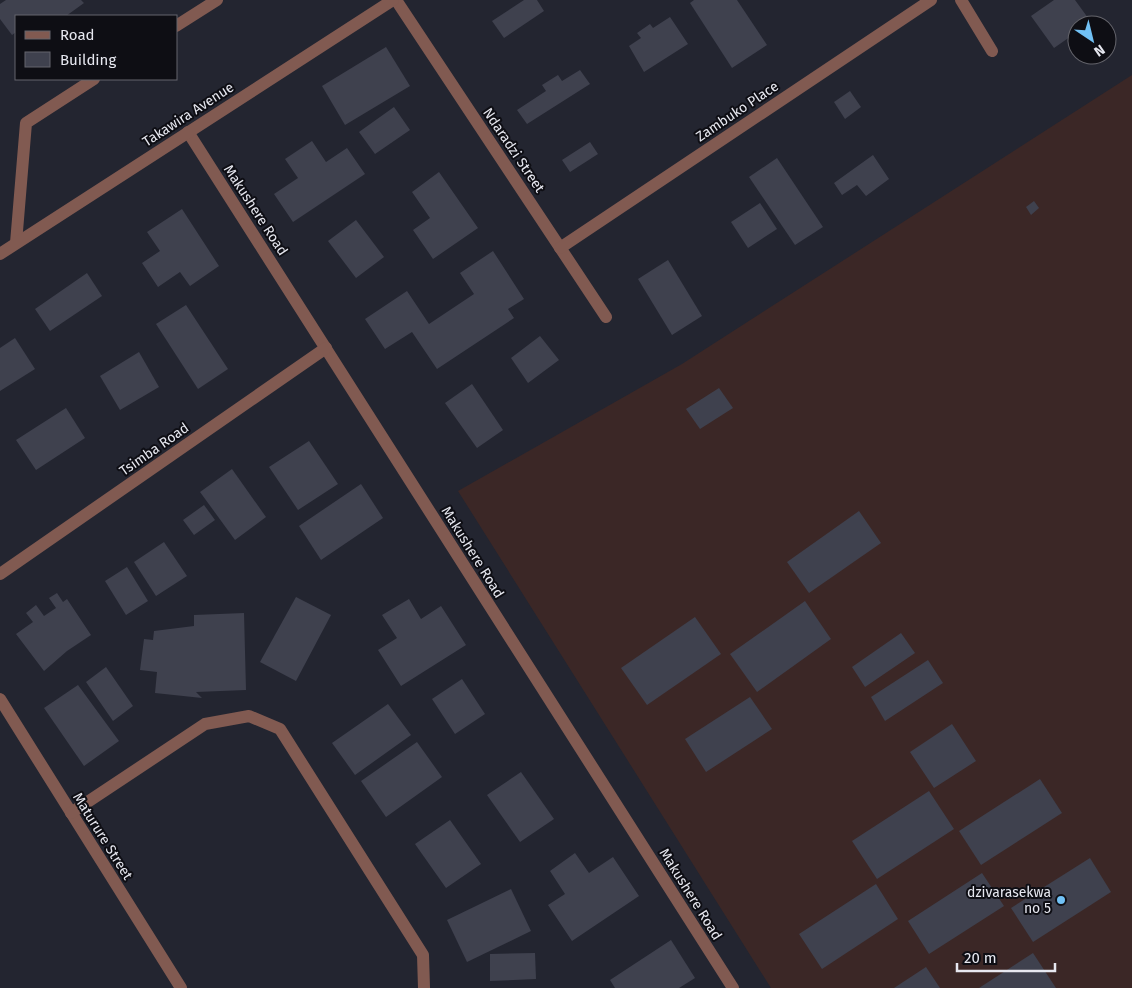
<svg xmlns="http://www.w3.org/2000/svg" width="1132" height="988" font-family="'Fira Sans',sans-serif">
	<style>
		.education { fill: #3b2726 }
		.building { fill: #3f414e }
		.lines { fill: none; stroke-linecap: round; stroke-linejoin: round }
		.lane { stroke: #815a51; stroke-width: 12 }
		.street { stroke: #815a51; stroke-width: 12 }
		.poi-dot { fill: #71c1f5; stroke: #0e0e14; stroke-width: 2 }
		.labels { text-anchor: middle; stroke-width: 4; stroke-linejoin: round; paint-order: stroke }
		.street-label { font-size: 14px; fill: #e7e8f0; stroke: #0e0e14 }
		.poi-label { font-size: 14px; fill: #e7e8f0; stroke: #0e0e14; text-anchor: end }
	</style>
	<rect width="100%" height="100%" fill="#232530"/>
	<!-- education -->
	<polygon class="education" points="1132,75 1132,988 771,988 458,491 682,364"/>
	<!-- building -->
	<g class="building">
		<polygon points="6,0 81,0 84,3 66,16 16,16 16,32 12,35 0,19 0,4"/>
		<polygon points="524,0 537,0 544,11 504,38 492,21"/>
		<polygon points="694,0 737,0 767,45 732,68 690,3"/>
		<polygon points="1054,0 1075,0 1091,22 1087,25 1077,25 1077,32 1054,48 1031,16"/>
		<polygon points="670,17 688,44 644,72 629,46 641,38 637,33 650,24 653,28"/>
		<polygon points="386,47 410,86 345,125 322,86"/>
		<polygon points="580,70 590,84 527,124 517,110 546,91 542,85 558,75 562,81"/>
		<polygon points="850,91 861,107 845,119 834,102"/>
		<polygon points="394,107 410,130 375,154 359,132"/>
		<polygon points="312,141 326,162 347,148 365,174 293,222 274,194 298,178 285,159"/>
		<polygon points="590,142 598,154 570,172 562,160"/>
		<polygon points="873,155 889,179 866,196 857,185 842,195 834,183"/>
		<polygon points="777,158 823,227 795,245 749,177"/>
		<polygon points="439,172 478,228 433,259 413,230 430,218 412,192"/>
		<polygon points="1034,201 1039,208 1031,215 1026,207"/>
		<polygon points="760,203 777,229 748,248 731,222"/>
		<polygon points="182,209 219,266 190,286 180,272 158,287 142,263 160,251 147,232"/>
		<polygon points="356,220 384,257 356,278 328,241"/>
		<polygon points="493,251 524,299 508,309 514,318 437,369 412,332 385,349 365,319 407,291 429,324 474,294 460,273"/>
		<polygon points="668,260 702,316 672,335 638,279"/>
		<polygon points="87,273 102,296 50,331 35,309"/>
		<polygon points="186,305 228,369 198,389 156,324"/>
		<polygon points="540,336 559,360 528,383 511,358"/>
		<polygon points="15,338 35,369 0,391 0,348"/>
		<polygon points="139,352 159,387 120,410 100,376"/>
		<polygon points="472,384 503,430 477,448 445,403"/>
		<polygon points="719,388 733,408 700,429 686,409"/>
		<polygon points="66,408 85,438 36,470 16,440"/>
		<polygon points="309,441 338,484 298,510 269,467"/>
		<polygon points="232,469 266,517 235,540 200,492"/>
		<polygon points="361,484 383,518 321,560 299,526"/>
		<polygon points="204,505 215,520 194,535 183,520"/>
		<polygon points="859,511 881,543 809,593 787,562"/>
		<polygon points="164,542 187,576 156,596 134,562"/>
		<polygon points="127,567 148,601 126,615 105,581"/>
		<polygon points="57,593 63,602 67,599 91,635 67,651 44,671 16,634 33,622 26,613 36,605 44,616 56,608 49,598"/>
		<polygon points="296,597 331,615 296,681 260,662"/>
		<polygon points="409,599 421,619 441,606 466,645 401,686 378,650 397,638 382,615"/>
		<polygon points="805,601 831,639 757,692 730,654"/>
		<polygon points="244,613 246,690 196,692 202,698 155,693 157,672 140,670 144,639 153,640 154,631 194,626 194,615"/>
		<polygon points="695,617 721,654 647,705 621,668"/>
		<polygon points="901,633 915,653 865,687 852,667"/>
		<polygon points="928,660 943,683 885,721 871,697"/>
		<polygon points="106,667 133,706 113,721 86,682"/>
		<polygon points="462,679 485,714 455,734 432,699"/>
		<polygon points="78,685 119,741 84,766 44,708"/>
		<polygon points="750,697 772,729 706,772 685,739"/>
		<polygon points="388,704 411,735 355,775 332,743"/>
		<polygon points="952,724 976,761 934,788 910,752"/>
		<polygon points="417,742 442,777 386,817 361,781"/>
		<polygon points="521,772 554,819 520,842 487,795"/>
		<polygon points="1040,779 1062,813 981,865 959,831"/>
		<polygon points="929,791 954,829 877,879 852,841"/>
		<polygon points="450,820 481,864 446,888 415,844"/>
		<polygon points="575,853 589,873 613,857 639,896 572,941 548,905 565,894 550,871"/>
		<polygon points="1090,858 1111,892 1033,942 1011,908"/>
		<polygon points="982,873 1004,906 929,954 908,921"/>
		<polygon points="876,884 898,919 822,969 799,934"/>
		<polygon points="511,889 531,931 467,962 447,920"/>
		<polygon points="671,940 695,978 679,988 615,988 610,980"/>
		<polygon points="535,953 536,979 490,981 490,954"/>
		<polygon points="1033,953 1056,988 979,988"/>
		<polygon points="926,967 940,988 894,988"/>
	</g>
	<g class="lines">
		<!-- lane -->
		<g class="lane">
			<polyline points="176,26 217,0"/>
			<polyline points="16,243 26,123 94,79"/>
		</g>
		<!-- street -->
		<g class="street">
			<polyline points="396,0 606,317"/>
			<polyline points="961,0 992,51"/>
			<polyline points="188,132 733,988"/>
			<polyline points="560,248 931,0"/>
			<polyline points="0,254 393,0"/>
			<polyline points="0,574 326,348"/>
			<polyline points="0,699 181,988"/>
			<polyline points="71,813 205,724 249,716 280,729 423,955 424,988"/>
		</g>
	</g>
	<!-- markers -->
	<circle class="poi-dot" cx="1061" cy="900" r="5"/>
	<g class="labels">
		<!-- street labels -->
		<g class="street-label">
			<text transform="translate(737 111) rotate(-34)" y="5">Zambuko Place</text>
			<text transform="translate(188 114) rotate(-33)" y="5">Takawira Avenue</text>
			<text transform="translate(514 150) rotate(56)" y="5">Ndaradzi Street</text>
			<text transform="translate(256 210) rotate(57)" y="5">Makushere Road</text>
			<text transform="translate(154 449) rotate(-35)" y="5">Tsimba Road</text>
			<text transform="translate(473 552) rotate(58)" y="5">Makushere Road</text>
			<text transform="translate(103 836) rotate(58)" y="5">Maturure Street</text>
			<text transform="translate(691 894) rotate(58)" y="5">Makushere Road</text>
		</g>
		<!-- poi labels -->
		<g class="poi-label">
			<text x="1051" y="897">dzivarasekwa<tspan x="1051" dy="16">no 5</tspan></text>
		</g>
	</g>
	<!-- legend -->
	<rect x="15" y="15" width="162" height="65" fill="#0e0e14" stroke="#65656c"/>
	<rect x="25" y="31" width="25" height="8" fill="#815a51" stroke="#65656c"/>
	<text x="60" y="40" font-size="15" fill="#e7e8f0">Road</text>
	<rect x="25" y="52" width="25" height="15" fill="#3f414e" stroke="#65656c"/>
	<text x="60" y="65" font-size="15" fill="#e7e8f0">Building</text>
	<!-- north arrow -->
	<g transform="translate(1092 40) rotate(145)"><circle r="24" fill="#0e0e14" stroke="#65656c"/>
	<path d="M0-4L9 19L0 12L-9 19Z" fill="#71c1f5"/>
	<text y="-8" font-size="14" font-weight="bold" text-anchor="middle" fill="#e7e8f0">N</text>
	</g>
	<!-- scale -->
	<path d="M957 963v8h98v-8" fill="none" stroke="#e7e8f0" stroke-width="2.5"/>
	<text x="964" y="963" font-size="15" fill="#e7e8f0" stroke="#0e0e14" stroke-width="4" paint-order="stroke">20 m</text>
</svg>
